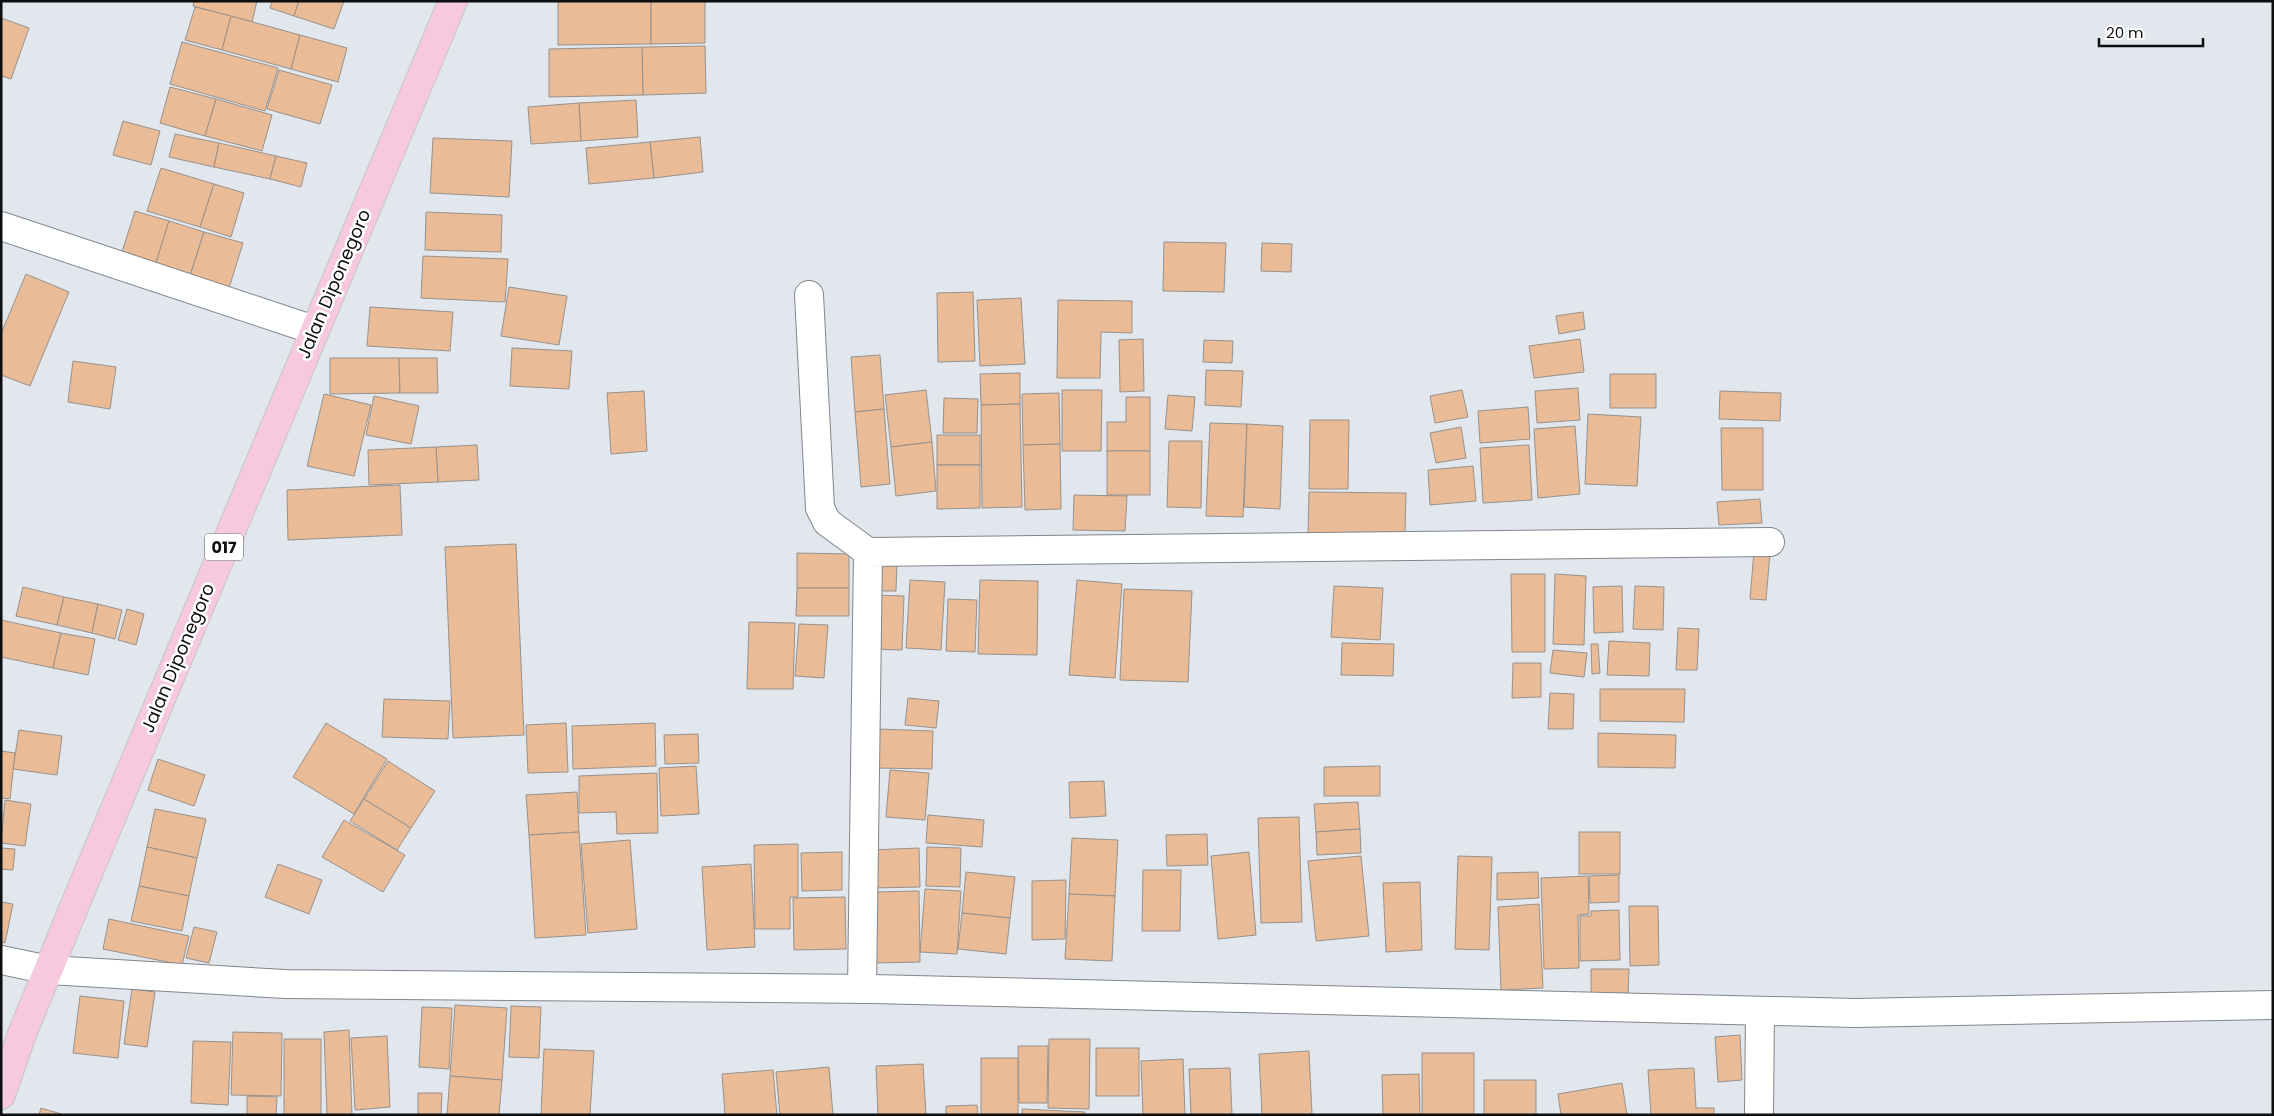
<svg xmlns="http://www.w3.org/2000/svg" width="2274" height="1116" font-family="Poppins,sans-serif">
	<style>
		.building { fill: #e9bb97; stroke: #98918c }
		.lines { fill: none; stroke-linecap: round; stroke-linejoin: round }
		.street-casing { stroke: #80868b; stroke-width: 30 }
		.primary-casing { stroke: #c5c5c6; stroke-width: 30 }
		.street { stroke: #fff; stroke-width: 28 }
		.primary { stroke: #f7c9df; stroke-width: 28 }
		.labels { text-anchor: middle; stroke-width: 5; stroke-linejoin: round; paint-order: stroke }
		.shield { fill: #fff; stroke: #555658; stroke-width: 1 }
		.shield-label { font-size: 16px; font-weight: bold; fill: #0c0e10 }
		.street-label { font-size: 18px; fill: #0c0e10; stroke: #fff }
	</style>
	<rect width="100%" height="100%" fill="#e1e7ed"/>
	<!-- building -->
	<g class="building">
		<polygon points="194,1 257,1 252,22 193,6"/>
		<polygon points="272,1 299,1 294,16 270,8"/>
		<polygon points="299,1 344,1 334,29 294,16"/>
		<polygon points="558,1 651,1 651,44 558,45"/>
		<polygon points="651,1 705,1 705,43 651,44"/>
		<polygon points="195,7 231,16 222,50 185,40"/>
		<polygon points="231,16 300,35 291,69 222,50"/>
		<polygon points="1,18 29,28 11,79 1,76"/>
		<polygon points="300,35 347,48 338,82 291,69"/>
		<polygon points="182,42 278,68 265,111 170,84"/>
		<polygon points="705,46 706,93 643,95 642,47"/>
		<polygon points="642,47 643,95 549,97 549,49"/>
		<polygon points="279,70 332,85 320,124 267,109"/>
		<polygon points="170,87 216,99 205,136 160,123"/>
		<polygon points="216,99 272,115 262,151 205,136"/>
		<polygon points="636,100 638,137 581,141 579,103"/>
		<polygon points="579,103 581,141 531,144 528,107"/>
		<polygon points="123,121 160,131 151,165 113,155"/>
		<polygon points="175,134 219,143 214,167 169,157"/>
		<polygon points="700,137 703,172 654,178 650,142"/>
		<polygon points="433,138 512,141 509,197 430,193"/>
		<polygon points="650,142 654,178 589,184 586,148"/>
		<polygon points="219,143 276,156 270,179 214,167"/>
		<polygon points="276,156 307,163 301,187 270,179"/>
		<polygon points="161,168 214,184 200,227 147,211"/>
		<polygon points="214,184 244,193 231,237 200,227"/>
		<polygon points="135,211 169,221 155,266 121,255"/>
		<polygon points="426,212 502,215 501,252 425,250"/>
		<polygon points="169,221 204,232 190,276 155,266"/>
		<polygon points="204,232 243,243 229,288 190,276"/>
		<polygon points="1164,242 1226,243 1224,292 1163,291"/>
		<polygon points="1262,243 1292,244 1291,272 1261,271"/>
		<polygon points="423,256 508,259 505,302 421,298"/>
		<polygon points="26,274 69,292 30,386 1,375 1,334"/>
		<polygon points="509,287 567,296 559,345 501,336"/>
		<polygon points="973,292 975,361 938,362 937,293"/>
		<polygon points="1021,298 1025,364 980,366 977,300"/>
		<polygon points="1058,300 1132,301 1132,333 1101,332 1100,378 1057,378"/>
		<polygon points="370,307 453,312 450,351 367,346"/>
		<polygon points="1583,312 1585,329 1559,334 1556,316"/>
		<polygon points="1143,339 1144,391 1120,392 1119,340"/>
		<polygon points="1580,339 1584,372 1534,378 1529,346"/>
		<polygon points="1204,340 1233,341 1232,363 1203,362"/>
		<polygon points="512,348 572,351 569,389 510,386"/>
		<polygon points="880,355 884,409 855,412 851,357"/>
		<polygon points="330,358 399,358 400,393 330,394"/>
		<polygon points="399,358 437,358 438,393 400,393"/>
		<polygon points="73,361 116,367 110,409 68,402"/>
		<polygon points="1206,370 1243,371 1241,407 1205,405"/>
		<polygon points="1020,373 1020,404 981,405 980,374"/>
		<rect x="1610" y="374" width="46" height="34"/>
		<polygon points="1578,388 1580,420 1537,423 1535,391"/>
		<polygon points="926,390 932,442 891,447 885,395"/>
		<polygon points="1062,390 1102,390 1101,451 1062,451"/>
		<polygon points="1462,390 1468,417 1435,423 1430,396"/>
		<polygon points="644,391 647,451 611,454 607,393"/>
		<polygon points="1720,391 1781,393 1780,421 1719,419"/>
		<polygon points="1059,393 1060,444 1023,445 1022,394"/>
		<polygon points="324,394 371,405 354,476 307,466"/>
		<polygon points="1168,395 1195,397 1192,431 1165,429"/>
		<polygon points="374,396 419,406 411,444 366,435"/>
		<polygon points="1126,397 1150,397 1150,451 1107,451 1107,422 1126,422"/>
		<polygon points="944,398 978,399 977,433 943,433"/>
		<polygon points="1020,404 1022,507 982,508 981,405"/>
		<polygon points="1528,407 1530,439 1480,443 1478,411"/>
		<polygon points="884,409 890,484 861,487 855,412"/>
		<polygon points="1588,414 1641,417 1637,486 1585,484"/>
		<polygon points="1310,420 1349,420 1348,489 1309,489"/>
		<polygon points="1210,423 1247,424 1243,517 1206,516"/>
		<polygon points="1247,424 1283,426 1280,509 1244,507"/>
		<polygon points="1575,426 1580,494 1538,498 1534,429"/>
		<polygon points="1461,427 1466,458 1436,463 1430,433"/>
		<polygon points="1721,428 1763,428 1763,490 1722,490"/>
		<rect x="937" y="435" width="43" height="30"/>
		<polygon points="1169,441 1202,441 1201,508 1167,507"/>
		<polygon points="932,442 936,491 896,496 891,447"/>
		<polygon points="1060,444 1061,509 1025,510 1023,445"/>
		<polygon points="477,445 479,480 438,482 436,447"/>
		<polygon points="1529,445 1532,500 1483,503 1480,448"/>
		<polygon points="436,447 438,482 369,485 368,450"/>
		<rect x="1107" y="451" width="43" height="44"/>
		<polygon points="937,465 980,465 980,508 937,509"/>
		<polygon points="1473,466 1476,501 1430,505 1428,470"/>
		<polygon points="400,485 402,535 288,540 287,490"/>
		<polygon points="1309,492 1406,493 1405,534 1308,533"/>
		<polygon points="1074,495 1127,496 1125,531 1073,530"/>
		<polygon points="1760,499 1762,523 1719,525 1717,502"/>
		<polygon points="516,544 524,735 453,738 445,547"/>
		<polygon points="1754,551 1770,553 1766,600 1750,599"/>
		<polygon points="797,553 849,554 849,588 797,588"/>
		<polygon points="877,562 897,562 896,591 877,591"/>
		<polygon points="1511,574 1545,574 1545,652 1512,652"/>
		<polygon points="1555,574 1586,576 1584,645 1553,644"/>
		<polygon points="910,580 945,582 941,650 906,648"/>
		<polygon points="980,580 1038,581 1037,655 978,654"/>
		<polygon points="1077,580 1122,584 1115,678 1069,675"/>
		<polygon points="1334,586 1383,588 1380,640 1331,637"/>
		<polygon points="1622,586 1623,632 1594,633 1593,587"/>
		<polygon points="1635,586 1664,587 1663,630 1633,629"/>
		<polygon points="23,587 64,597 57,625 16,616"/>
		<polygon points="797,588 849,588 849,616 796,616"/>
		<polygon points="1124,589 1192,591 1188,682 1120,680"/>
		<polygon points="875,595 904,596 902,650 872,649"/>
		<polygon points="64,597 98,604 92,633 57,625"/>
		<polygon points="948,599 977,600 975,652 946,651"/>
		<polygon points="98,604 122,610 115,639 92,633"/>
		<polygon points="127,609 144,614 136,645 118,640"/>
		<polygon points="1,620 61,633 53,668 1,657"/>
		<polygon points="749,622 795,623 793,689 747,689"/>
		<polygon points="799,624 828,625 824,678 795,676"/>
		<polygon points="1678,628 1699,629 1697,670 1676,670"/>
		<polygon points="61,633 95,639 88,675 53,668"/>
		<polygon points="1609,641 1650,643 1649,676 1607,675"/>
		<polygon points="1342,643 1394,644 1393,676 1341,675"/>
		<polygon points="1591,644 1598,644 1600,673 1592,674"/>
		<polygon points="1553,650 1587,653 1584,677 1550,673"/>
		<polygon points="1513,663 1541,663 1541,697 1512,698"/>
		<polygon points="1600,689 1685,689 1684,722 1600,721"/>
		<polygon points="1550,693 1574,694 1573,729 1548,729"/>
		<polygon points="908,698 939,701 936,728 905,725"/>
		<polygon points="384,699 450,701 448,739 382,737"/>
		<polygon points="326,723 387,759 354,814 293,777"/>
		<polygon points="566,723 568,772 528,773 526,725"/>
		<polygon points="655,723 656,766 573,769 572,726"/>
		<polygon points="878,729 933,731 932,769 876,768"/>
		<polygon points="19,730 62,736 57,775 13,769"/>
		<polygon points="1598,733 1676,735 1675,768 1598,767"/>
		<polygon points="698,734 699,763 665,764 664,735"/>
		<polygon points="1,751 15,753 10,799 1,798"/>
		<polygon points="158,759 205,775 194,806 148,790"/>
		<polygon points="388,761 435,791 411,828 364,799"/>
		<polygon points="696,766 699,814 661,816 659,768"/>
		<polygon points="1380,766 1380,796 1324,796 1324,767"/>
		<polygon points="890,770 929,773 925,820 886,817"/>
		<polygon points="657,773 658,833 617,834 616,812 579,813 579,776"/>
		<polygon points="1104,781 1106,816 1070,818 1069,782"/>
		<polygon points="577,792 579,832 529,835 526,795"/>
		<polygon points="364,799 411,828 397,850 350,821"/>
		<polygon points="5,800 31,804 25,846 1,843"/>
		<polygon points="1358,802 1360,829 1316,832 1314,804"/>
		<polygon points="155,809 206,819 197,858 147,847"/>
		<polygon points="928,815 984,820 982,847 926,843"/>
		<polygon points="1299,817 1302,922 1261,923 1258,818"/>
		<polygon points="344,820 405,855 383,892 322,857"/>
		<polygon points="1360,829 1361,853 1317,855 1316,832"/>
		<polygon points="579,832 586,935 535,938 529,835"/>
		<rect x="1579" y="832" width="41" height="42"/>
		<polygon points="1207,834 1208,865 1167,866 1166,835"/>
		<polygon points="1072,838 1118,840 1115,896 1069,894"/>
		<polygon points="630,840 637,929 588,933 581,844"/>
		<polygon points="798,844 798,897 790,897 790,929 755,929 754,845"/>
		<polygon points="147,847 197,858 189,896 139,886"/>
		<polygon points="927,847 961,848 960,887 926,886"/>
		<polygon points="1,848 15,849 13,870 1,869"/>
		<polygon points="919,848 920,887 871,888 870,850"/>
		<polygon points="842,852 842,890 802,891 801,853"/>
		<polygon points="1249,852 1256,935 1218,939 1211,856"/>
		<polygon points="1361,856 1369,936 1316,941 1308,861"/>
		<polygon points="1458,856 1492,857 1489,950 1455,949"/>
		<polygon points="278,864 322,880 309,914 265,897"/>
		<polygon points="751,864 755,947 707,950 702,867"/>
		<polygon points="1143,870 1181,870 1180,931 1142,931"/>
		<polygon points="966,872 1015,877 1010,918 962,913"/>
		<polygon points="1538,872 1539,898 1497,900 1497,873"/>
		<polygon points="1619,875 1619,902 1590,903 1589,876"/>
		<polygon points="1588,876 1589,914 1578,915 1579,968 1544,969 1541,878"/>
		<polygon points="1066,880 1065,939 1032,940 1032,881"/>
		<polygon points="1420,882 1422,950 1386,952 1383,883"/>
		<polygon points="139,886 189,896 182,931 131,921"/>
		<polygon points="925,889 961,891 957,954 920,952"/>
		<polygon points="919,891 920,962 874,963 873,892"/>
		<polygon points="1069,894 1115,896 1112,961 1065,959"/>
		<polygon points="845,897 846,949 794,950 793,898"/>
		<polygon points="1,902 13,904 5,943 1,942"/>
		<polygon points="1539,904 1543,988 1501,990 1498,907"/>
		<polygon points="1629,906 1658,906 1659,965 1630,966"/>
		<polygon points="1619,910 1620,960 1580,961 1580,916 1591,916 1591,911"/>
		<polygon points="962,913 1010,918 1006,954 958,949"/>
		<polygon points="109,919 189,936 182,965 103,949"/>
		<polygon points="194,927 217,932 209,963 186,958"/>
		<polygon points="1591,969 1629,969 1628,995 1591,996"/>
		<polygon points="132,989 155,992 147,1047 124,1044"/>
		<polygon points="80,996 124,1001 118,1058 73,1053"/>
		<polygon points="455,1005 507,1008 502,1080 450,1076"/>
		<polygon points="511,1006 541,1007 539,1058 509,1057"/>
		<polygon points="422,1007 452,1008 449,1069 419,1067"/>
		<polygon points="349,1030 352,1115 327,1115 324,1032"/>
		<polygon points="233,1032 282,1033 281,1096 231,1095"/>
		<polygon points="1740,1035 1742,1080 1718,1082 1715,1037"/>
		<polygon points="387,1036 390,1107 355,1110 351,1038"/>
		<rect x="284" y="1039" width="37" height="76"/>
		<polygon points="1049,1039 1090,1039 1089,1109 1048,1108"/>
		<polygon points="193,1041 231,1042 228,1105 191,1103"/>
		<polygon points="1018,1046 1048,1046 1047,1103 1019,1103"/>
		<rect x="1096" y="1048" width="43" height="48"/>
		<polygon points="544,1049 594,1051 590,1115 541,1115"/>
		<polygon points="1309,1051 1312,1115 1262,1115 1259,1054"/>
		<rect x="1422" y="1053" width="52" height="62"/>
		<rect x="981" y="1058" width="37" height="57"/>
		<polygon points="1183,1059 1185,1115 1143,1115 1141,1061"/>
		<polygon points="923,1064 926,1115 878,1115 876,1066"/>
		<polygon points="829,1067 833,1115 780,1115 776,1072"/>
		<polygon points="1230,1068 1232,1115 1191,1115 1189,1069"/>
		<polygon points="1694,1068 1696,1108 1714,1108 1714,1115 1651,1115 1648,1070"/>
		<polygon points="773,1070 777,1115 725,1115 722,1074"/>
		<polygon points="1419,1074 1420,1115 1383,1115 1382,1075"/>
		<polygon points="450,1076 502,1080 499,1115 447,1115"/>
		<rect x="1484" y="1080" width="52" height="35"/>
		<polygon points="1622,1083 1627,1115 1561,1115 1558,1094"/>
		<polygon points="418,1093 442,1093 441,1115 418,1115"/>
		<polygon points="247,1096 277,1097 276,1115 247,1115"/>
		<polygon points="977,1105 978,1115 946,1115 946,1106"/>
		<polygon points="41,1108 65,1115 39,1115"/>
		<polygon points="1022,1109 1085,1112 1085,1115 1022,1115"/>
	</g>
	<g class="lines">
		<!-- street casing -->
		<g class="street-casing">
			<g id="street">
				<polyline points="1,226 314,330"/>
				<polyline points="809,295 820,508 827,522 868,552"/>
				<polyline points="1,960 49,970 285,984 872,989 1855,1013 2273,1005"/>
				<polyline points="862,989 868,552 1770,542"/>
				<polyline points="1759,1115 1760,1011"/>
			</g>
		</g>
		<!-- primary casing -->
		<g class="primary-casing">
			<polyline id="primary" points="1,1095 22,1034 79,895 453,1"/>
		</g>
		<!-- street -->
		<use href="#street" class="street"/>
		<!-- primary -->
		<use href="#primary" class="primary"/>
	</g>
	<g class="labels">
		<!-- shield labels -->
		<rect class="shield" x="205" y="533.5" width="38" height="27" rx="4"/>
		<g class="shield-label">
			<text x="224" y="553">017</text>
		</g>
		<!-- street labels -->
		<g class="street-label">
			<text transform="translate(334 284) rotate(-67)" y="6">Jalan Diponegoro</text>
			<text transform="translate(178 658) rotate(-67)" y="6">Jalan Diponegoro</text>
		</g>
	</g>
	<!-- border -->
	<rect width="2274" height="1116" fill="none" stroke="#0c0e10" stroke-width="5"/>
	<!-- scale -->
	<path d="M2099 38v8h104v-8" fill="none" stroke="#0c0e10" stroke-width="2.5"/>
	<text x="2106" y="38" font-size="15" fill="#0c0e10" stroke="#ffffff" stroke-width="4" paint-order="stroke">20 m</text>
</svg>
